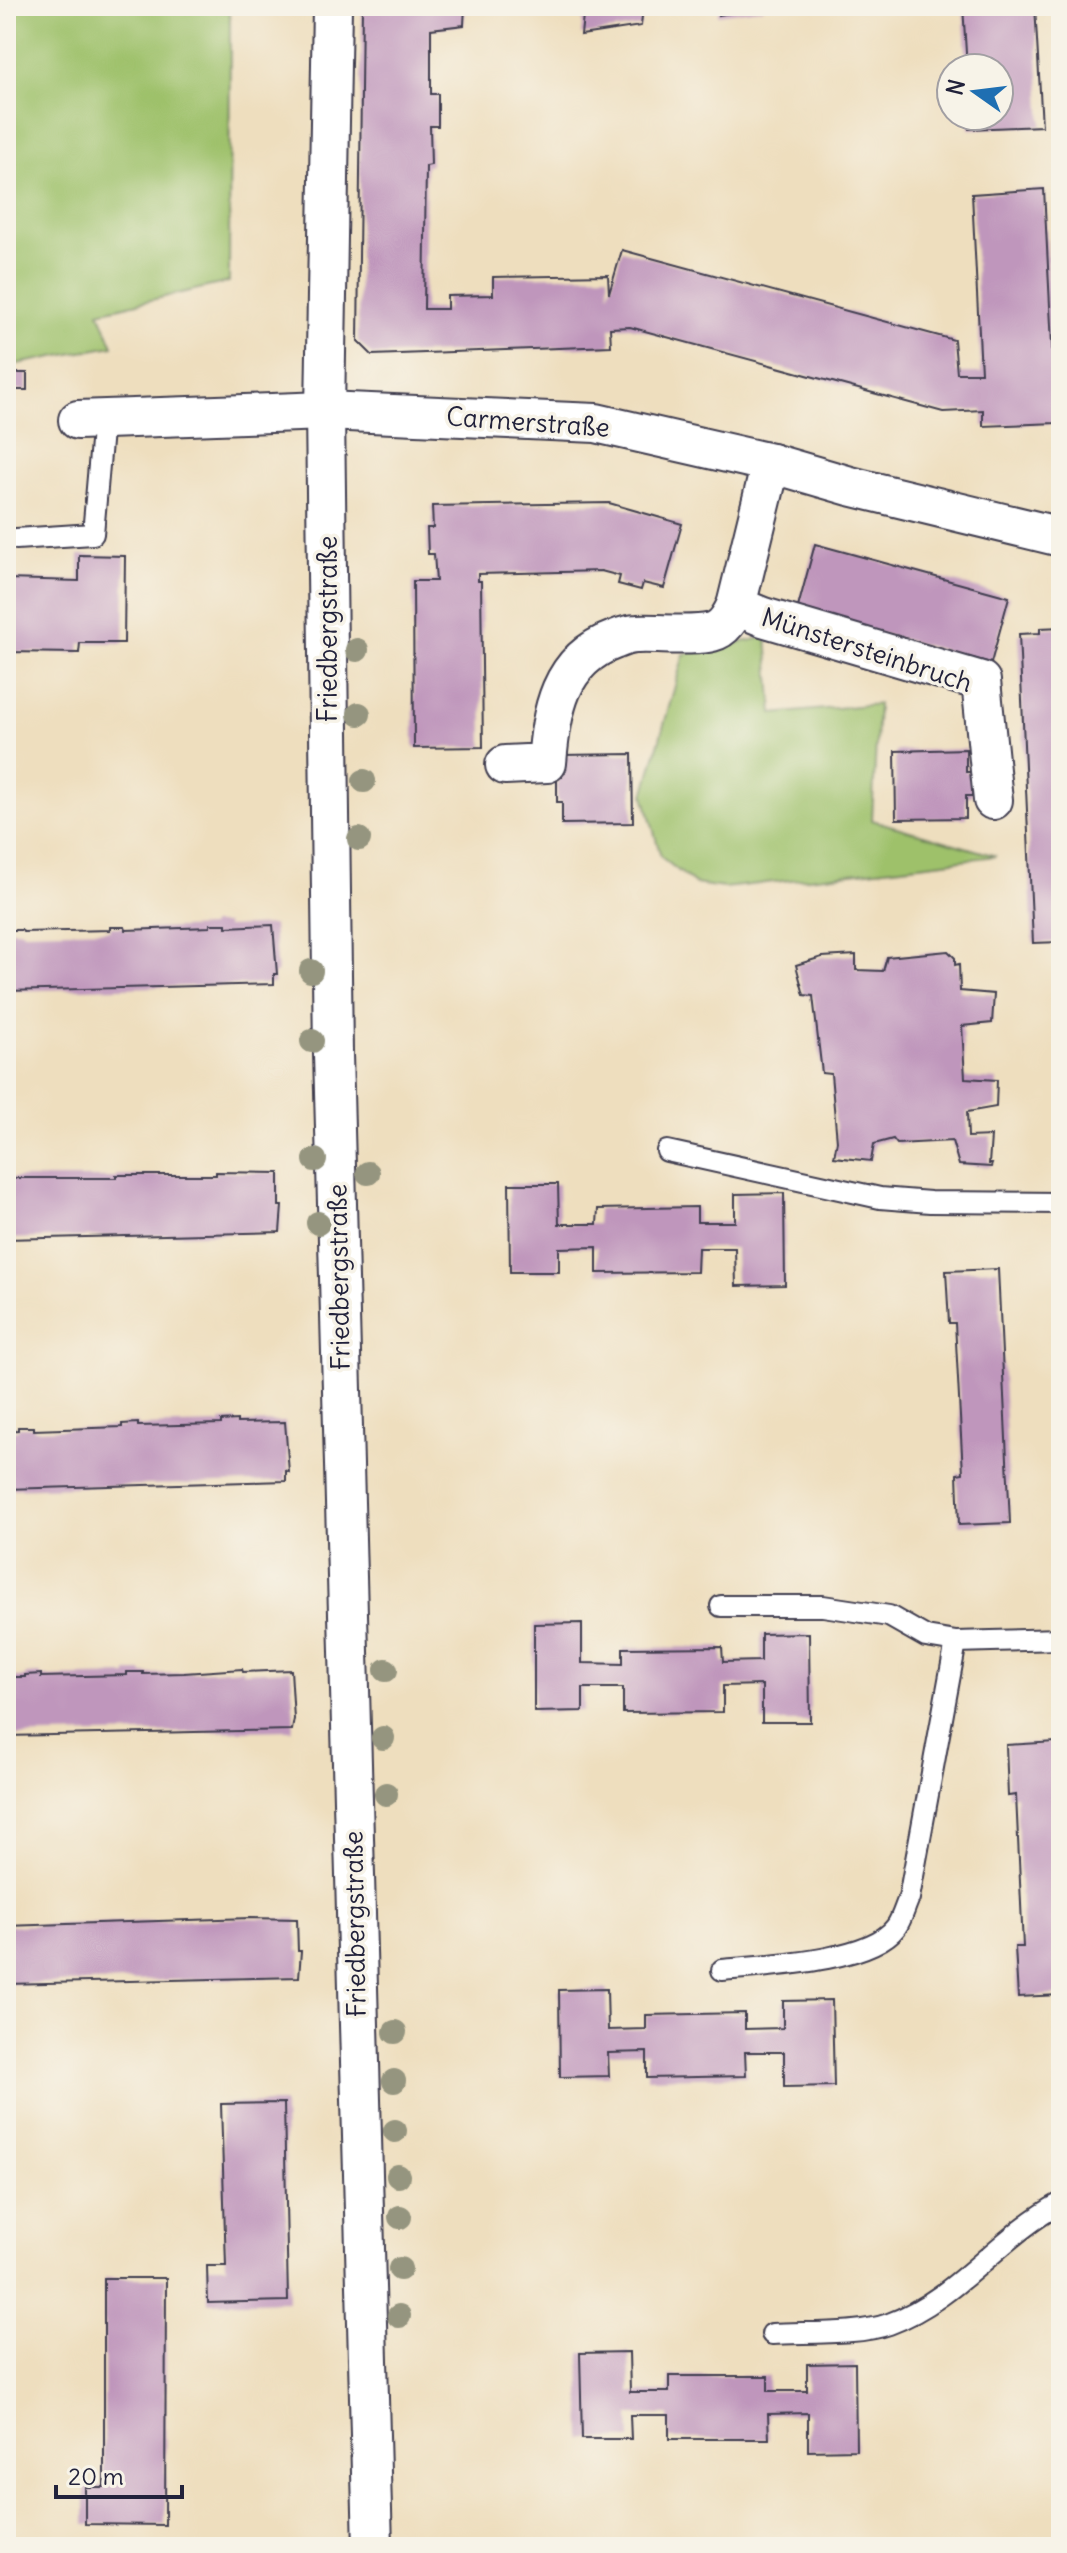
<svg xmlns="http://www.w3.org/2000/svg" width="1067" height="2553" font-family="Delius,sans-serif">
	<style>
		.green { fill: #9ec16b; stroke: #607253; stroke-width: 2 }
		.building { fill: #bf96bc }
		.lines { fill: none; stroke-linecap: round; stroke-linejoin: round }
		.lane-casing { stroke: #413e4f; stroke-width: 24 }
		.street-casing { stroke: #413e4f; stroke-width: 42 }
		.lane { stroke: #fff; stroke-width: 20 }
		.street { stroke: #fff; stroke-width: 38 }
		.tree { fill: #95957f }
		.labels { text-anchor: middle; stroke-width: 7; stroke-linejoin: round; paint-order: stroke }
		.street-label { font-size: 26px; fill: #22223b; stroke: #f7f3e8 }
	</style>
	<rect width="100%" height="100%" fill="#f7f3e8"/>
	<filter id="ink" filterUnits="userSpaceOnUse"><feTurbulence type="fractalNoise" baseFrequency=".0125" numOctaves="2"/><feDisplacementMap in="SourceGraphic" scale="16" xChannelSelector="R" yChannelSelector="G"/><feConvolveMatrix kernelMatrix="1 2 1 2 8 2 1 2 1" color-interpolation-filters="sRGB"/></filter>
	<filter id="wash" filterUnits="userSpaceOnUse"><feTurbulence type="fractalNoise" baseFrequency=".006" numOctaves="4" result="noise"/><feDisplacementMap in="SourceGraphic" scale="32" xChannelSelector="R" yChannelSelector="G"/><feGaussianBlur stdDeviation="1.8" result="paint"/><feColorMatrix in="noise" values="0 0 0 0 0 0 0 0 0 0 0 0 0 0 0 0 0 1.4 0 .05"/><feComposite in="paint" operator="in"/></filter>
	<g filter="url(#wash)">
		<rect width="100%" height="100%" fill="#eedebe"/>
		<!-- green -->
		<g class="green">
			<polygon points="6,6 230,6 229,282 99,312 113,346 6,366"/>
			<polygon points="767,637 773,714 878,704 872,820 996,856 724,888 695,884 661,857 644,795 684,654"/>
		</g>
		<g id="blocks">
			<!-- building -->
			<g class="building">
				<polygon points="362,6 465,6 464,25 431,29 431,94 438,94 438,126 430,126 431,165 426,166 424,309 447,309 447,296 493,295 493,277 608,275 609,294 622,250 954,340 957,373 981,373 972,194 1044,189 1056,423 983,426 983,410 943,412 630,327 610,328 611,346 372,355 358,341"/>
				<polygon points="584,6 643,6 641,26 581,35"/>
				<polygon points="719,6 764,6 764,8 718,15"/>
				<polygon points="963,6 1035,6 1042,126 969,129 968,116 999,116 999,68 967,68"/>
				<rect x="6" y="373" width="21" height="17"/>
				<polygon points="609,503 682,524 664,588 643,583 641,590 618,584 620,576 601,571 478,574 478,581 481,581 483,747 414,748 413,581 436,581 434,554 428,554 427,528 433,528 432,506"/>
				<polygon points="815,544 1009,597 991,663 797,611"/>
				<polygon points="79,555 125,556 124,643 80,643 79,653 6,652 6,579 79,581"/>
				<polygon points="1061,627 1061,942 1033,943 1019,634 1040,633 1040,628"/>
				<polygon points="966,749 966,772 972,772 972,796 966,796 966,818 896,819 895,751"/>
				<polygon points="632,754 633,823 562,824 562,802 557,802 557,777 562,777 561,755"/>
				<polygon points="210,924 226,924 226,927 273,925 277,974 274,974 274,984 6,991 7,930 22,930 23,932 110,930 110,927 125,927 126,930 210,927"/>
				<polygon points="948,951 955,958 955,965 959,964 960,991 994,994 992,1023 962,1026 965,1078 997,1080 996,1107 967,1112 968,1137 991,1136 989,1164 992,1164 991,1167 959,1165 952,1141 897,1144 893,1139 874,1144 871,1161 834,1157 837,1141 831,1074 822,1073 813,996 804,995 796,965 822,957 856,955 856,970 883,971 887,957"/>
				<polygon points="216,1172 279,1173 279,1206 282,1206 280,1232 6,1239 6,1181 12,1180 12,1178 116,1178 116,1175 216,1175"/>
				<polygon points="509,1184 558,1184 559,1224 597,1224 598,1209 697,1207 697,1222 735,1222 735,1194 784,1193 785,1285 736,1286 735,1248 698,1248 697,1272 597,1273 597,1247 559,1248 559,1272 510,1272"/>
				<polygon points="998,1269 1010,1523 959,1525 957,1474 963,1473 955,1323 949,1323 946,1271"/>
				<polygon points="237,1420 237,1423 285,1422 289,1472 286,1471 286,1481 6,1489 6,1431 18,1430 18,1427 34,1427 34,1430 122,1427 122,1424 138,1423 138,1426 221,1424 221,1421"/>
				<polygon points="582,1623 582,1663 623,1664 623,1648 722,1647 723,1662 761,1661 761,1634 809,1633 810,1722 762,1722 762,1685 723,1686 723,1712 623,1713 623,1688 583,1688 583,1711 534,1712 534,1624"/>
				<polygon points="242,1669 243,1672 291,1670 294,1719 292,1730 6,1736 6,1677 25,1677 25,1675 41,1674 41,1677 127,1675 127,1672 143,1672 143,1674 184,1673"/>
				<polygon points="1056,1742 1061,1843 1061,1995 1018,1997 1015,1947 1023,1947 1016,1795 1008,1796 1006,1745"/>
				<polygon points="250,1918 297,1919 298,1951 301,1951 299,1977 6,1984 6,1926"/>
				<polygon points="607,1989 608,2030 646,2029 646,2015 745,2013 745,2029 783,2028 783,2001 832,2000 834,2086 784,2087 784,2052 745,2052 746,2076 647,2078 647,2052 608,2053 609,2076 560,2077 559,1990"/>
				<polygon points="284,2103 288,2301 208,2303 207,2266 226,2266 221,2104"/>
				<polygon points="104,2278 166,2278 165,2525 85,2524 85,2487 104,2487"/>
				<polygon points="629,2352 630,2392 669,2392 669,2376 768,2376 768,2391 807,2391 807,2364 855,2363 856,2450 808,2451 808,2413 768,2414 769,2439 669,2439 669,2415 630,2415 631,2439 582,2439 580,2353"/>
			</g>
		</g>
	</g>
	<g filter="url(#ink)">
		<use href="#blocks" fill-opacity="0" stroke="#413e4f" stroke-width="2"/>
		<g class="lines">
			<!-- lane casing -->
			<g class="lane-casing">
				<g id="lane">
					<polyline points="16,539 93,534 103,419"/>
					<polyline points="667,1151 880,1198 930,1202 1061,1203"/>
					<polyline points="721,1606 823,1606 889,1616 926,1637 956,1642 1061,1639"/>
					<path d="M722 1970C765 1966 870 1962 896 1927 902 1919 905 1906 909 1898L956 1642"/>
					<path d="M772 2334C805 2332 859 2335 889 2324 957 2299 998 2237 1061 2203"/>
				</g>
			</g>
			<!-- street casing -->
			<g class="street-casing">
				<g id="street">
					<polyline points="332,6 325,411 333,1054 373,2547"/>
					<polyline points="78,420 325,411 596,423 771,463 850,486 1061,537"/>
					<polyline points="736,606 763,617 981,681 993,800"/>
					<path d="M505 765 547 763C551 712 559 660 614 640 621 637 629 634 637 634 658 633 694 637 712 632 725 629 731 616 736 606L771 463"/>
				</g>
			</g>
			<!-- lane -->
			<use href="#lane" class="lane"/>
			<!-- street -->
			<use href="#street" class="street"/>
		</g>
		<!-- trees -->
		<g class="tree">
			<circle cx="357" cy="650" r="12"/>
			<circle cx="359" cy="714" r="12"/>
			<circle cx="364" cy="781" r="12"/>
			<circle cx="359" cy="839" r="12"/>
			<circle cx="311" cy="971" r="12"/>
			<circle cx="312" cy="1041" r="12"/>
			<circle cx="315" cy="1160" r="12"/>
			<circle cx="368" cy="1173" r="12"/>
			<circle cx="318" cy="1223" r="12"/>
			<circle cx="386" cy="1670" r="12"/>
			<circle cx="383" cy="1738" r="12"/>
			<circle cx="386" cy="1794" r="12"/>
			<circle cx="395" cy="2032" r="12"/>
			<circle cx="394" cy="2081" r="12"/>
			<circle cx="395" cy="2131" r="12"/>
			<circle cx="398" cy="2176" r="12"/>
			<circle cx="400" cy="2217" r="12"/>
			<circle cx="400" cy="2269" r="12"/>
			<circle cx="399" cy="2316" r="12"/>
		</g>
	</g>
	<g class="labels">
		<!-- street labels -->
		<g class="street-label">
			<text transform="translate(528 422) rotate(4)" y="9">Carmerstraße</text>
			<text transform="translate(328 629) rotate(-90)" y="9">Friedbergstraße</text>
			<text transform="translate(867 650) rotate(18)" y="9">Münstersteinbruch</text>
			<text transform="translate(339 1277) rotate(-91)" y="9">Friedbergstraße</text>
			<text transform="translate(355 1924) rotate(-91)" y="9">Friedbergstraße</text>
		</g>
	</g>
	<!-- margin -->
	<rect width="1067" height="2553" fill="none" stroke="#f7f3e8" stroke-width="32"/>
	<!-- north arrow -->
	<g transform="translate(975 92) rotate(284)"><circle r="38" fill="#f7f3e8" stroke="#a29fa3" stroke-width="2"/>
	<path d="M0-6L14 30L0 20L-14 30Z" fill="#1f6fb2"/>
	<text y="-12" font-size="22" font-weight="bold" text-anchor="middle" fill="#22223b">N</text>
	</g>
	<!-- scale -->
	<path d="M56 2485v12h126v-12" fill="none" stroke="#22223b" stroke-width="4"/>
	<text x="68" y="2485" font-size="24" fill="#22223b" stroke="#f7f3e8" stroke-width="6" paint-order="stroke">20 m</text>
</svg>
